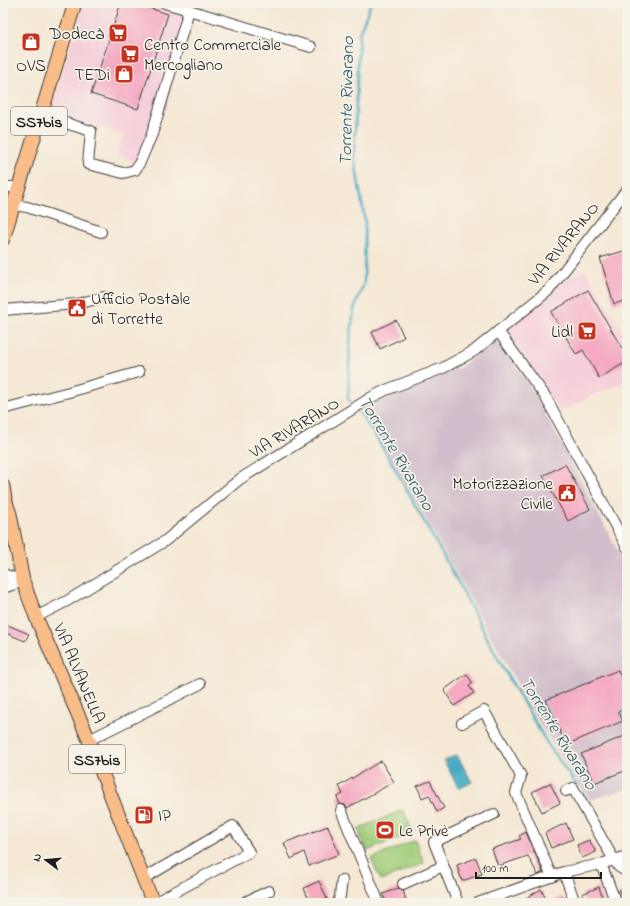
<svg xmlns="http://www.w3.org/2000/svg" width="630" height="906" font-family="'Indie Flower',sans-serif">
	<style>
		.built { fill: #f5cfd9 }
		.industrial { fill: #d1bdcb }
		.green { fill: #a0cd7a; stroke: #5e744b }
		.water { fill: #42a9c2; stroke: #2f626f }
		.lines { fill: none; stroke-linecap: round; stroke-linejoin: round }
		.stream { stroke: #42a9c2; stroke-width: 2.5 }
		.building { fill: #f5aac2 }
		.minor-casing { stroke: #3d3b38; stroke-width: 12 }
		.major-casing { stroke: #3d3b38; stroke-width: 15 }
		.minor { stroke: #fff; stroke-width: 10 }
		.major { stroke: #f8bd89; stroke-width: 13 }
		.labels { text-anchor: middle; stroke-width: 3.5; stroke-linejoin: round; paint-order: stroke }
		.shield { fill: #f7f3e8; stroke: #5e5c59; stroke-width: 1 }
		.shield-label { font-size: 16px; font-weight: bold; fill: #1c1c1c }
		.poi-label { font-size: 17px; fill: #1c1c1c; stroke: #f7f3e8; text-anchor: end }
		.street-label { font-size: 17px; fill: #1c1c1c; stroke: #f7f3e8 }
		.water-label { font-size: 18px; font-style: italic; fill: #2d5b67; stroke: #f7f3e8 }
	</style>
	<rect width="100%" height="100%" fill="#f7f3e8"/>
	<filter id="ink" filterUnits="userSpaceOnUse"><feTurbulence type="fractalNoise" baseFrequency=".025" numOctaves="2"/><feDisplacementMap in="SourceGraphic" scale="8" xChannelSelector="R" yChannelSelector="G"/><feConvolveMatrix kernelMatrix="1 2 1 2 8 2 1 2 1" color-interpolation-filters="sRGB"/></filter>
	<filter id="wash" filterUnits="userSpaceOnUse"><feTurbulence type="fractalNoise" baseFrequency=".012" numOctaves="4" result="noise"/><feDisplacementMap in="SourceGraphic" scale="16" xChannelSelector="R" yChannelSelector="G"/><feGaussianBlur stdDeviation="0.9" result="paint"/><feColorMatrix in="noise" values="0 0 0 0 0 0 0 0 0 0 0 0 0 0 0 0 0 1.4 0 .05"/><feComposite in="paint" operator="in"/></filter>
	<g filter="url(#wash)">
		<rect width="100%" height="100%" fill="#f5e8d4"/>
		<!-- built -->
		<g class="built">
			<polygon points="83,3 198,3 156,139 143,164 117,155 123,135 103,127 49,116"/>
			<polygon points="585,270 627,338 627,382 597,393 560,412 508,337 508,332 512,325 560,284"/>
		</g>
		<!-- industrial -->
		<polygon class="industrial" points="496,340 529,384 558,437 625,565 627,574 627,789 590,800 538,721 422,512 362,411 376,402 461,367"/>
		<!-- green -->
		<g class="green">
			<polygon points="403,810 413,832 367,851 358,829"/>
			<polygon points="415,840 424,863 381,881 371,859"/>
		</g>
		<!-- water -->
		<polygon class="water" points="457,755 472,782 459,789 444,761"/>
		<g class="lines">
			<!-- stream -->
			<g class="stream">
				<polyline points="353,405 348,399 350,341 354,309 364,283 365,222 354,155 359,34 371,3"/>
				<polyline points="356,409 363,417 385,451 459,584 501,664 547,743 577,786"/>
				<polyline points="582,793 589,805"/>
			</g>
		</g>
		<g id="blocks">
			<!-- building -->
			<g class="building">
				<polygon points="121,3 133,3 168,14 138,109 91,94"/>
				<polygon points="627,250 627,273 625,273 627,282 627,300 614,304 600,258"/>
				<polygon points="588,290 627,357 627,372 623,364 599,378 583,350 576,354 551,312"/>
				<polygon points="396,320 404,337 380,349 372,332"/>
				<polygon points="565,464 590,509 568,521 543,476"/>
				<polygon points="3,623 29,634 25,641 3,632"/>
				<polygon points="618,670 627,692 627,708 618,711 623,721 568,744 565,734 562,736 546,700"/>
				<polygon points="466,674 473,683 469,686 474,693 454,706 444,690"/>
				<polygon points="627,735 627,770 594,783 581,754"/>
				<polygon points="381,761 394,782 347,808 345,805 340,804 337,797 343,794 339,786"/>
				<polygon points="430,781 444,808 437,812 429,795 422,798 417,786"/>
				<polygon points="550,783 560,803 542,812 532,792"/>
				<polygon points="566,823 573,839 551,848 545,833"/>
				<polygon points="328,826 339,854 309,866 304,852 291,859 284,843"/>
				<polygon points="526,832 543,872 538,875 528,856 498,866 492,849 521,839 519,836"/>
				<polygon points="589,840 596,852 582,858 577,845"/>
				<polygon points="476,858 482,874 462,881 457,865"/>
				<polygon points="319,881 327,899 318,903 310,903 304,888"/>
				<polygon points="627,885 627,903 624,903 619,890"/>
				<polygon points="599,887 604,903 585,903 582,894"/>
				<polygon points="398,888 403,890 406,900 398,903 387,903 383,894"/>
				<polygon points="541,889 548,903 562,896 566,903 518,903"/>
			</g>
		</g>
	</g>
	<g filter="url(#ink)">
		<use href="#blocks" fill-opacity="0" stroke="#3d3b38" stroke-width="1"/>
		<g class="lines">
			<!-- minor casing -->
			<g class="minor-casing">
				<g id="minor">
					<polyline points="189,10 311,47"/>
					<polyline points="40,115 91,131 88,164 123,173 135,170 140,162 152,134 189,10 165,3"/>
					<polyline points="3,187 19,187"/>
					<polyline points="13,205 27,207 101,232"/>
					<polyline points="3,310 77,304 104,297"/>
					<polyline points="498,331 545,396 627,547"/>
					<polyline points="3,409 69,392 139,372"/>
					<polyline points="3,574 23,581"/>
					<polyline points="3,588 23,581"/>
					<polyline points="36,617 67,601 165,541 240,479 372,397 386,390 443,368 474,351 549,290 625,192 627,192"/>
					<polyline points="462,723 484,711 521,776 516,793 552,877"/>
					<polyline points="89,740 200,684"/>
					<polyline points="566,791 573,788 614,860 619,867 627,872"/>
					<polyline points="341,810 379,903"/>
					<polyline points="601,864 616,903"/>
					<polyline points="564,872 575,903"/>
					<polyline points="143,879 233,826 249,852 154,903"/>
					<polyline points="403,884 443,866"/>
					<polyline points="243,903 269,891"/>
					<polyline points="338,903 340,896 342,880"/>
					<polyline points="458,903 434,842 494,814"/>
					<polyline points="478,903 564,872 601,864 627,856"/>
				</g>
			</g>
			<!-- major casing -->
			<g class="major-casing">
				<g id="major">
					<polyline points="3,239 75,3"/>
					<polyline points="3,486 5,499 3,503"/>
					<polyline points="5,499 10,514 23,581 36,617 89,740 153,903"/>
				</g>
			</g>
			<!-- minor -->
			<use href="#minor" class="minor"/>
			<!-- major -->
			<use href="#major" class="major"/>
		</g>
	</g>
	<!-- icons -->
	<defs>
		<g id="supermarket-square" transform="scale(1)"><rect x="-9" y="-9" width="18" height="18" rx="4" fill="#c8321e" stroke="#f7f3e8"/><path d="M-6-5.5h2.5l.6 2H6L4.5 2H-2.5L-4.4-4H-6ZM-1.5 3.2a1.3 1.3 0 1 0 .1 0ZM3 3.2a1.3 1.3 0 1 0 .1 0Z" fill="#fff"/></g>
		<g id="shop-square" transform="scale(1)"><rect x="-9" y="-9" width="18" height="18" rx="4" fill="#c8321e" stroke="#f7f3e8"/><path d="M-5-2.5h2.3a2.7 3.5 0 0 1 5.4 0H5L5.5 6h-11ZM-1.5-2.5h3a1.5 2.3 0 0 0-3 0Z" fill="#fff"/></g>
		<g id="civic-square" transform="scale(1)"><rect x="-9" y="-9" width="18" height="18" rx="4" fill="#c8321e" stroke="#f7f3e8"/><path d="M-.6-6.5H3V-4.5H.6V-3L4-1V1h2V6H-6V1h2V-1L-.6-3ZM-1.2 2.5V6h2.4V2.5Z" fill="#fff"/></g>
		<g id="fuel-square" transform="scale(1)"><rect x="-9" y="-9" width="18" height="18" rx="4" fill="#c8321e" stroke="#f7f3e8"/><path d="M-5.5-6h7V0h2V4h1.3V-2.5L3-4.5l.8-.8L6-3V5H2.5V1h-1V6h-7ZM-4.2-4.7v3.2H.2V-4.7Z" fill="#fff"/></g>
		<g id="stadium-square" transform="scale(1)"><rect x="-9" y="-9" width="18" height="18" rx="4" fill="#c8321e" stroke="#f7f3e8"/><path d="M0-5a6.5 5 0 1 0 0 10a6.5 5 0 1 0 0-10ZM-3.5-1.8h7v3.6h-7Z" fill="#fff"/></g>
	</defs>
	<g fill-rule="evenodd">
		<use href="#supermarket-square" x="118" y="33"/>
		<use href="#shop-square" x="31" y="42"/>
		<use href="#supermarket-square" x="130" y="54"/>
		<use href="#shop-square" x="124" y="74"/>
		<use href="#civic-square" x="77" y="308"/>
		<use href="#supermarket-square" x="587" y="331"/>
		<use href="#civic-square" x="567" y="493"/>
		<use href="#fuel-square" x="144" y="815"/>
		<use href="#stadium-square" x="385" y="830"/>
	</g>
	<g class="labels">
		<!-- shield labels -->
		<g class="shield">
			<rect x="11" y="107" width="56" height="28" rx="3"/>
			<rect x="69" y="745" width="56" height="28" rx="3"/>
		</g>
		<g class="shield-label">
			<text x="39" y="127">SS7bis</text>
			<text x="97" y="765">SS7bis</text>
		</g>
		<!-- poi labels -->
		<g class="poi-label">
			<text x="104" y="39">Dodecà</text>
			<text x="144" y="50" text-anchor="start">Centro Commerciale<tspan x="144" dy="20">Mercogliano</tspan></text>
			<text x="31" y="71" text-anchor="middle">OVS</text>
			<text x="110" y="80">TEDi</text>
			<text x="91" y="304" text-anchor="start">Ufficio Postale<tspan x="91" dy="20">di Torrette</tspan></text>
			<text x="573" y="337">Lidl</text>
			<text x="553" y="489">Motorizzazione<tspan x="553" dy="20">Civile</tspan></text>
			<text x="158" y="821" text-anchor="start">IP</text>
			<text x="399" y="836" text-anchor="start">Le Privè</text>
		</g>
		<!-- street labels -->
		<g class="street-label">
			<text transform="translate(563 243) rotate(-51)" y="6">VIA RIVARANO</text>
			<text transform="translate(294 427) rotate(-31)" y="6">VIA RIVARANO</text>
			<text transform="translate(80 673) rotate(67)" y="6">VIA ALVANELLA</text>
		</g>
		<!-- water labels -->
		<g class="water-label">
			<text transform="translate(346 101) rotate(-89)" y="6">Torrente Rivarano</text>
			<text transform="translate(397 453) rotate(59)" y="6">Torrente Rivarano</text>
			<text transform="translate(559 733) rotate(58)" y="6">Torrente Rivarano</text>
		</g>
	</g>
	<!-- margin -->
	<rect width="630" height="906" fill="none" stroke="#f7f3e8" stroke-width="16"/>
	<!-- north arrow -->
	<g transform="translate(46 860) rotate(286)" stroke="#f7f3e8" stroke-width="3" paint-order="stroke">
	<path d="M0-3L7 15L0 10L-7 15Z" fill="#1c1c1c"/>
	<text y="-6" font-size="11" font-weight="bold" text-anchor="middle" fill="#1c1c1c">N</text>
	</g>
	<!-- scale -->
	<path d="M476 872v6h125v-6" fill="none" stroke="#1c1c1c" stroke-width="2"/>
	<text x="482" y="872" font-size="12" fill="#1c1c1c" stroke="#f7f3e8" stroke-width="3" paint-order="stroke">100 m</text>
</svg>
